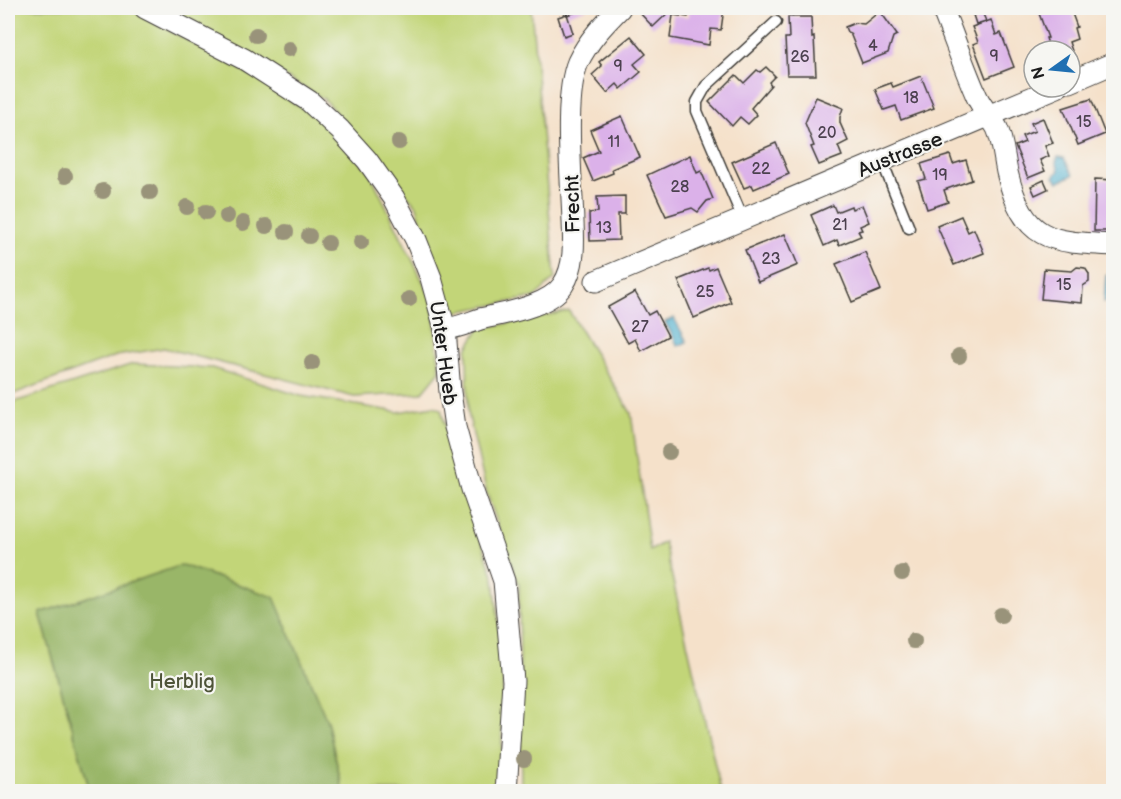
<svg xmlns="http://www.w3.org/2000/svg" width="1121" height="799" font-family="'Balsamiq Sans',sans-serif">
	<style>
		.green { fill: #c2d578; stroke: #6f784a; stroke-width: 1.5 }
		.forest { fill: #99b668; stroke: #5a6942; stroke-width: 1.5 }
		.water { fill: #51b1cf; stroke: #366676; stroke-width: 1.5 }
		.building { fill: #dbb1e9 }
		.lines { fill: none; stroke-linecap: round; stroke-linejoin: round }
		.lane-casing { stroke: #3d3a36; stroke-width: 13 }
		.street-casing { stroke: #3d3a36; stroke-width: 23 }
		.lane { stroke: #fff; stroke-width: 10 }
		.street { stroke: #fff; stroke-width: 21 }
		.tree { fill: #99937a }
		.labels { text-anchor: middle; stroke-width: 4.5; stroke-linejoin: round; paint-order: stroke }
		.number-label { font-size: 16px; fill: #4c414f }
		.street-label { font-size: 20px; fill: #1c1c1c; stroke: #f6f6f2 }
		.park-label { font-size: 20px; fill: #4e5438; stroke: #f6f6f2 }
	</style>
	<rect width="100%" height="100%" fill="#f6f6f2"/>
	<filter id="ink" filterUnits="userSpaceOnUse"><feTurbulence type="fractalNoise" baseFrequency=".0167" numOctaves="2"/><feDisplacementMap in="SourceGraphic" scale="12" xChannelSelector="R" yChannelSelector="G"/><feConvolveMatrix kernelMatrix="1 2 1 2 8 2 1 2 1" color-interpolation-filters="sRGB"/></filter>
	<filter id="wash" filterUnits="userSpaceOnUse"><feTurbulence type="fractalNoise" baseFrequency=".008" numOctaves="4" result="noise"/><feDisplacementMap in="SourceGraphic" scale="24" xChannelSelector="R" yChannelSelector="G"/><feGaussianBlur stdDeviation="1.35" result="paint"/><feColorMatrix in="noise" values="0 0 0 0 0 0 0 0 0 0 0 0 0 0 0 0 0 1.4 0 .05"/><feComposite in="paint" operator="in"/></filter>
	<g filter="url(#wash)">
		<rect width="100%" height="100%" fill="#f5e1ca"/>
		<!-- green -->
		<g class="green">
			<polygon points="8,8 129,8 249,74 318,118 369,171 432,300 440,371 422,393 354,397 164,348 116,356 8,396"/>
			<polygon points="166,8 531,8 555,278 535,297 446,314 417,206 324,99"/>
			<polygon points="569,311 631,413 650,551 664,542 721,791 521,791 519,585 487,494 468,413 467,349 479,329"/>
			<polygon points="133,364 212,368 301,396 398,412 434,406 441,409 456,466 494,578 503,667 501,791 343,791 327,721 41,613 90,791 8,792 8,404"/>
		</g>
		<!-- forest -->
		<polygon class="forest" points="182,565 274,597 327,721 343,791 90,791 40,613"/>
		<!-- water -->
		<g class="water">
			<polygon points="1058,157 1064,158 1073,175 1058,182 1054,177 1059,170 1056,162"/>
			<polygon points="1106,275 1113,275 1113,302 1104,302"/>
			<polygon points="674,318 687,342 678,346 665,322"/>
		</g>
		<g id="blocks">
			<!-- building -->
			<g class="building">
				<polygon points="565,8 588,8 567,15"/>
				<polygon points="644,8 673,8 653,27 639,12"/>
				<polygon points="689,8 724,8 721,30 711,29 709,45 670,38 673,15 688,17"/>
				<polygon points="1037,8 1070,8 1077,27 1074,28 1077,39 1069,42 1073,54 1070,55 1070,51 1050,51 1046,38 1048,38"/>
				<polygon points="880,11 897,35 893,37 888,53 862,63 850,33 847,32 845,27 855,23 864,24"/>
				<polygon points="982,12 986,21 976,24 973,15"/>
				<polygon points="567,14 573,33 564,36 558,17"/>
				<polygon points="788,17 811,17 812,38 814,37 816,75 787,75 785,38 789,38"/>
				<polygon points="991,20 996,35 1001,33 1014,67 986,78 973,44 978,42 972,27"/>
				<polygon points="631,36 646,54 634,64 641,72 621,89 617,84 607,93 592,75 602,66 599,62"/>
				<polygon points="766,67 775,76 769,82 771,85 751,108 757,115 748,124 740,117 732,126 709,102 736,75 744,83 757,70 760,72"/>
				<polygon points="921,76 934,108 901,120 896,106 884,110 875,89 891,83 893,87"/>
				<polygon points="816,97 843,108 840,117 840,123 848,141 838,146 842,156 819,165 811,147 814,146 805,123"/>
				<polygon points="1091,99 1105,134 1078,145 1063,108"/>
				<polygon points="622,116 640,157 612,169 613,173 593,181 583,158 599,151 590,130"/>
				<polygon points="1043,118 1053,143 1045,146 1049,156 1040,160 1045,171 1028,178 1015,146 1025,142 1022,136 1035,131 1031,123"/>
				<polygon points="776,143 789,174 754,189 752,185 744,188 732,162"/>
				<polygon points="690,155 697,173 701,171 713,199 707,201 698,212 692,208 666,216 647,175"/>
				<polygon points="950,155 953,164 966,160 972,180 944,190 948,202 927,209 918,181 926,179 921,164"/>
				<polygon points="1095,179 1114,180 1114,231 1094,231"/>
				<polygon points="1044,180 1048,189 1035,195 1031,186"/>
				<polygon points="625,196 625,214 618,214 619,240 590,241 589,213 598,212 597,197"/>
				<polygon points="833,205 836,212 851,206 852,209 862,205 869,222 860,226 862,230 858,231 861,236 839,245 837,240 824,246 811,215"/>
				<polygon points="961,216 968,232 974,229 984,253 954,265 937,226"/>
				<polygon points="785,234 798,265 758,282 745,250"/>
				<polygon points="865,252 881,290 852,302 836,264"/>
				<polygon points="716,267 731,302 694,318 678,280 708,268 709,270"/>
				<polygon points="1077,267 1085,268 1089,274 1089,282 1083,286 1082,303 1041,299 1044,269 1072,271"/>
				<polygon points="635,292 648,315 655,311 668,336 641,351 635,339 628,343 608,307"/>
			</g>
		</g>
	</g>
	<g filter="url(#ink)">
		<use href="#blocks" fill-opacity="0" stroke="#3d3a36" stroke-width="1.5"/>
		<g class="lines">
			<!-- lane casing -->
			<g class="lane-casing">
				<g id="lane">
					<polyline points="882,161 909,228"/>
					<polyline points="743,219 697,111 697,102 706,86 776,22"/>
				</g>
			</g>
			<!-- street casing -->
			<g class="street-casing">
				<g id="street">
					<polyline points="145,8 244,59 309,101 340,130 367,160 394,198 416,240 431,278 445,329 450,392 455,427 472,489 504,581 513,681 506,792"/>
					<path d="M942 8C954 37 964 68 977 97 982 108 991 117 997 128 1003 141 1004 158 1007 172 1024 242 1050 242 1114 245"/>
					<polyline points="1070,82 1114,63"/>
					<polyline points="596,281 1057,87"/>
					<path d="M445 329C457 328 468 323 480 319 505 313 548 307 563 285 575 267 574 242 573 222 572 182 563 97 578 62 588 41 604 24 620 8"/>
				</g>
			</g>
			<!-- lane -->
			<use href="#lane" class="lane"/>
			<!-- street -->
			<use href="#street" class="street"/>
		</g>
		<!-- trees -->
		<g class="tree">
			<circle cx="256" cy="35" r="8"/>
			<circle cx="289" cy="49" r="8"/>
			<circle cx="399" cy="142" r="8"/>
			<circle cx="65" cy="176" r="8"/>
			<circle cx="103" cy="191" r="8"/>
			<circle cx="150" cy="192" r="8"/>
			<circle cx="187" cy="207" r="8"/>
			<circle cx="206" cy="212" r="8"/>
			<circle cx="227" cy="216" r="8"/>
			<circle cx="243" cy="223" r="8"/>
			<circle cx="266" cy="226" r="8"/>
			<circle cx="286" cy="232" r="8"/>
			<circle cx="309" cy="236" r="8"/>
			<circle cx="361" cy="242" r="8"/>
			<circle cx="328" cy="243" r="8"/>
			<circle cx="409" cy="299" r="8"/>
			<circle cx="959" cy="356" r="8"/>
			<circle cx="312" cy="363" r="8"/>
			<circle cx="669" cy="452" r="8"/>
			<circle cx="902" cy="573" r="8"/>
			<circle cx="1001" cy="615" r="8"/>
			<circle cx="914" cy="641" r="8"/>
			<circle cx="524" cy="759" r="8"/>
		</g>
	</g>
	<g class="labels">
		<!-- number labels -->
		<g class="number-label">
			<text x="873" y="51">4</text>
			<text x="994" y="61">9</text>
			<text x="800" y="62">26</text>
			<text x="618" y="71">9</text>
			<text x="911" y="103">18</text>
			<text x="1084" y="127">15</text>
			<text x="827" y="138">20</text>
			<text x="614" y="147">11</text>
			<text x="761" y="174">22</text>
			<text x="940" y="180">19</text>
			<text x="680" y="192">28</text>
			<text x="840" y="230">21</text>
			<text x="604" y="233">13</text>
			<text x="771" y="264">23</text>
			<text x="1064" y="290">15</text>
			<text x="705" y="297">25</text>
			<text x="640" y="332">27</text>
		</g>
		<!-- street labels -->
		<g class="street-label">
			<text transform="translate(900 154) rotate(-22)" y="7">Austrasse</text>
			<text transform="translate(572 204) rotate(-91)" y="7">Frecht</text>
			<text transform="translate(444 353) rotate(82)" y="7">Unter Hueb</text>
		</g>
		<!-- park labels -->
		<g class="park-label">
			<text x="182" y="688">Herblig</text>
		</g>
	</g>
	<!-- margin -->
	<rect width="1121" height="799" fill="none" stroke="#f6f6f2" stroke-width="30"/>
	<!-- north arrow -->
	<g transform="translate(1052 69) rotate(255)"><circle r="28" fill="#f6f6f2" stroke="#9f9f9c" stroke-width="1.5"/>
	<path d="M0-4.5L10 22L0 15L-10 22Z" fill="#1f6fb2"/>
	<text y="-9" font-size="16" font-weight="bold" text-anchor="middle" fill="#1c1c1c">N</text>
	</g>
</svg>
